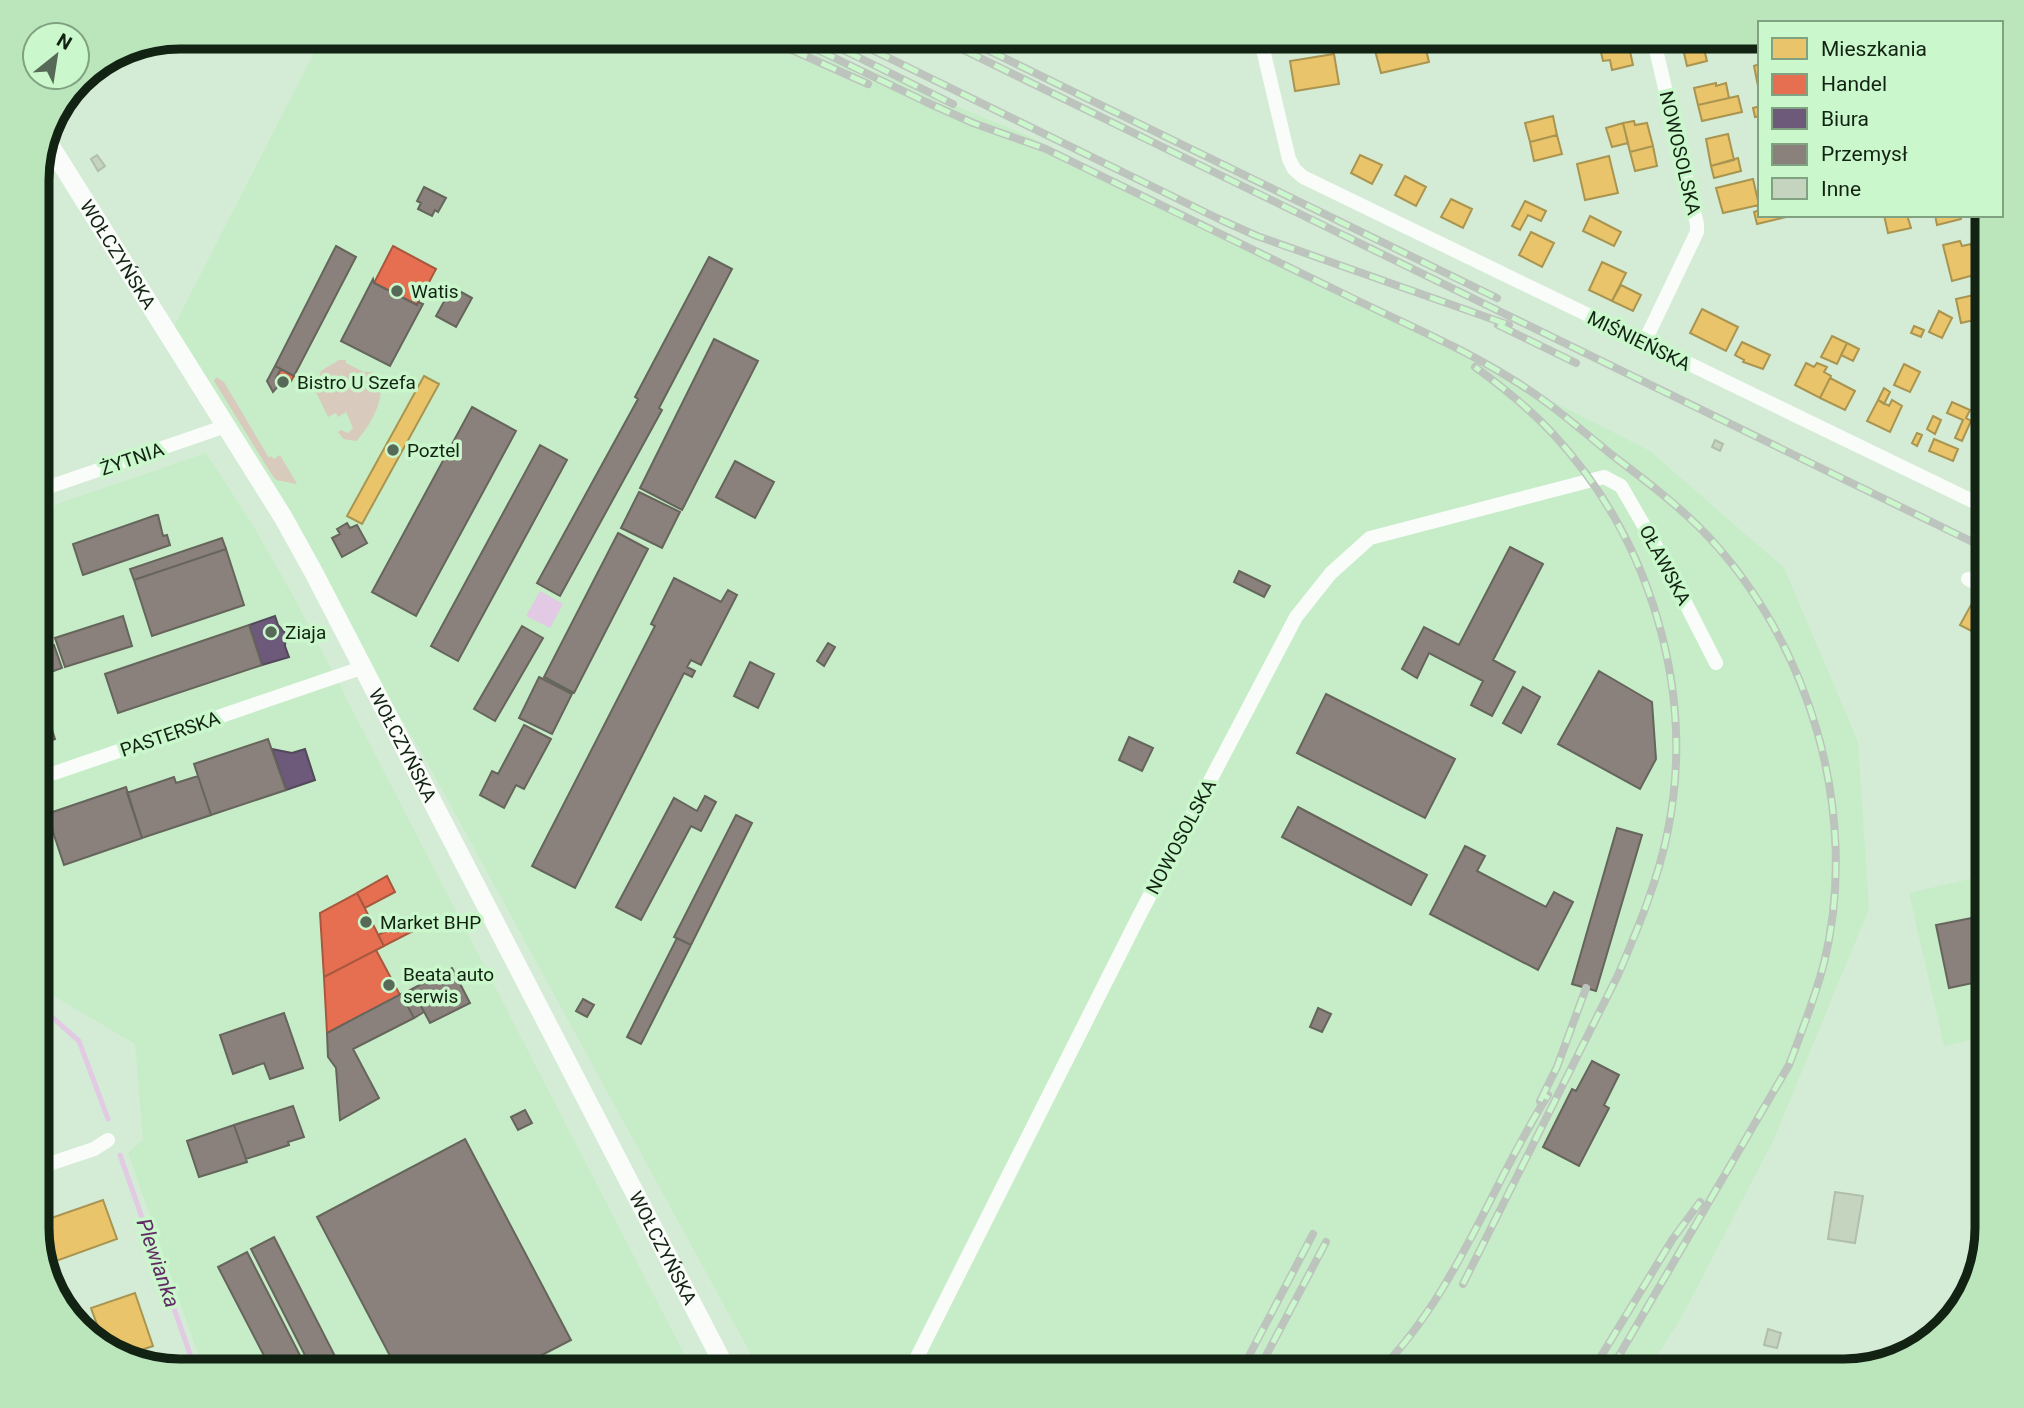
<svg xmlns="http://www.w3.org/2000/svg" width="2024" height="1408" font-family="Roboto,sans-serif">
<rect width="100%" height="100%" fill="#d4ecd5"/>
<path fill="#c6edc7" d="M322,37h470l241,101 617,313 134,117 74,174 11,167 -96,232 -93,179 -33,51h-887l-338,-618 -253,-417z
M918,37h40l-9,15z
M206,453l48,74 41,72 398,772h-489l-76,-218 15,-13 -8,-96 -98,-58v-475z
M1987,875v161l-43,10 -35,-153z"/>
<path fill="#d8cabd" d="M339,360h7v3l18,9h8c3,4 7,8 8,14 4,16 -13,45 -24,55l-13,-2 -5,-7 3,-2 7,3 5,-5 -7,-16 -8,5 -2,-4 -8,4 -13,-27 6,-19z
M216,377l8,5 45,76 2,-2 3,3 6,-4 17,29 -21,-4 -4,-5 -58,-94z"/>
<path fill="#e2c9e4" d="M540,591l23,13 -13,24 -24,-12z"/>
<path fill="#e9c46a" stroke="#a99450" stroke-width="2" d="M1399,37h24l6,25 -48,11 -8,-30z
M1696,37h5l6,24 -20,5 -6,-26z
M1628,42l5,23 -21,5 -2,-10 -7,1 -3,-13z
M1334,54l5,30 -44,7 -5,-30z
M1760,64v22h-2l-4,-20z
M1716,83v3l10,-3 3,15 -31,7 -4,-17z
M1738,96l4,16 -40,9 -4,-16z
M1760,106v10l-5,1 -2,-9z
M1553,116l4,19 -27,7 -5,-19z
M1634,121l1,4 12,-2 6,23 -23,6 -7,-29z
M1623,123l5,20 -16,4 -6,-19z
M1728,134l6,26 -23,6 -5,-27z
M1557,135l5,19 -28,7 -4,-19z
M1653,146l4,20 -22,5 -5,-19z
M1360,155l22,10 -10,19 -21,-11z
M1609,156l9,37 -33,7 -8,-36z
M1738,158l3,13 -27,7 -3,-12z
M1405,176l21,11 -10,19 -21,-11z
M1753,179l6,26 -36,8 -7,-25z
M1757,196h3v19h34l-37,9 -3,-12 6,-2z
M1451,199l21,10 -9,19 -22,-11z
M1525,201l21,10 -5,10 -13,-6 -8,15 -8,-4z
M1884,215h23l4,13 -23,5z
M1935,215h25l1,4 -24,6z
M1590,216l31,16 -7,14 -31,-15z
M1531,232l23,11 -12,24 -23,-12z
M1960,241l2,5 9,-2 7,30 -26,7 -9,-36z
M1602,262l24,11 -14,28 -23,-11z
M1621,285l20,10 -8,16 -21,-10z
M1983,293l4,24 -26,6 -5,-24z
M1702,309l36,18 -12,24 -36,-18z
M1939,311l13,7 -10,20 -13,-6z
M1914,326l10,4 -3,7 -10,-4z
M1832,336l15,7 -10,21 -16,-7z
M1742,342l28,13 -7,14 -20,-7 1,-2 -9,-5z
M1847,343l12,6 -6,12 -12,-6z
M1806,363l8,4 3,-4 10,4 -3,5 7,4 -11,22 -25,-13z
M1904,364l16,8 -10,20 -16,-7z
M424,376l15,8 -77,140 -15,-8z
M1830,378l25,13 -10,19 -25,-12z
M1884,388l6,4 -6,12 -6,-4z
M1878,400l11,6 3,-6 10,6 -12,26 -23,-11z
M1952,402l18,8 -4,8 5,3 -9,20 -7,-3 8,-18 -16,-7z
M1933,416l8,4 -6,14 -8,-5z
M1917,433l5,2 -5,11 -5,-3z
M1934,439l24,10 -5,12 -24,-10z
M1971,605l16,8v6l-8,16 -19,-10z
M103,1200l14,39 -72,26 -8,-28v-14z
M135,1293l18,53 -27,9 -20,-6 -15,-41z"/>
<path fill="#e76f51" stroke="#a7583e" stroke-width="2" d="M393,246l43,23 -19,36 -43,-22z
M281,369l13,7 -6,10 -8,-2 -4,-6z
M387,876l8,16 -30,16 -8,-15z
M357,893l27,53 -60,31 -4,-64z
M408,920l5,11 -29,15 -6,-11z
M376,950l24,45 -73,38 -3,-56z"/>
<path fill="#6d597a" stroke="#52495b" stroke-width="2" d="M275,616l3,9 8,9 -1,12 4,11 -27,8 -13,-40z
M272,749l20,4 13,-4 10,31 -29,10z"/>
<path fill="#8a817c" stroke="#66655c" stroke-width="2" d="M424,187l22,11 -8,14 -3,-2 -3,6 -14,-7 3,-6 -4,-2z
M336,246l20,11 -62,119 -19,-10z
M709,257l23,12 -73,139 3,2 -102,186 -23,-13 101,-184 -3,-2z
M373,279l1,4 43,22 1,-3 5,2 -33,62 -49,-25z
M452,287l20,11 -16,29 -20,-11z
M714,339l44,22 -76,149 -42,-22z
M275,366l6,3 -5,9 4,6 -7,8 -6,-11z
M472,407l44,24 -100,185 -44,-24z
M540,445l27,15 -109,201 -27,-15z
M735,461l39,21 -19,36 -39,-21z
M639,492l41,20 -18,36 -41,-20z
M156,515h2l5,21 4,-1 3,10 -87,30 -10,-31z
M347,523l3,5 7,-3 10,18 -25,14 -10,-19 8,-4 -3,-5z
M618,533l30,16 -74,144 -30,-16z
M222,538l4,11 -92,31 -4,-11z
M1510,547l33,17 -50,96 22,12 -23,44 -21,-11 12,-24 -54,-28 -12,25 -15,-9 22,-42 35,18z
M226,549l18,56 -92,31 -18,-56z
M37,571l6,16 -6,2z
M1239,571l31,15 -6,11 -30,-15z
M674,578l47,24 7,-12 9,5 -36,70 -10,-5 -4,7 8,4 -3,6 -8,-4 -109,215 -43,-22 123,-240 -4,-2z
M123,616l9,30 -67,21 -10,-29z
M249,625l13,40 -144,48 -13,-39z
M522,626l21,12 -48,83 -21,-12z
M828,643l7,4 -11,19 -7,-5z
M54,645l8,23 -25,9v-26z
M750,662l24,12 -16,34 -24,-12z
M1599,671l53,31 4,57 -16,30 -82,-45z
M539,677l33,17 -20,40 -33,-16z
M1523,687l17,10 -19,36 -18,-10z
M1326,694l129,65 -30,59 -128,-65z
M48,717l7,22 -18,6v-24z
M524,725l27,14 -27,50 -8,-4 -12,23 -24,-13 12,-24 6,3z
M1129,737l24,11 -11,23 -23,-11z
M268,739l18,51 -75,25 -17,-51z
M198,776l13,39 -69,23 -15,-45 47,-16 2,6z
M126,787l16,51 -78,27 -17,-51z
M705,796l11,6 -15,29 -10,-5 -50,94 -25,-13 58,-109 23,13z
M1298,807l129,68 -16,30 -129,-68z
M736,815l16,8 -61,122 -17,-8z
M1617,828l25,7 -46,156 -24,-7z
M1465,846l20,10 -8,15 69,36 8,-15 19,10 -35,68 -108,-56z
M1977,917l10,49v14l-38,8 -13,-63z
M677,938l14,7 -50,99 -14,-7z
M452,968l18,35 -40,20 -18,-34z
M412,989l12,23 -10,6 -13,-24z
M401,994l13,24 -61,31 26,49 -39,22 -4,-52 -8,-11 -1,-24z
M583,999l11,6 -7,12 -11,-6z
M1318,1008l13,6 -9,18 -12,-5z
M284,1013l19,55 -33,11 -6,-16 -31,11 -13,-39z
M1592,1061l27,14 -15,30 5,3 -30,58 -36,-19 29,-58 4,2z
M293,1106l11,31 -16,5 1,3 -43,14 -12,-34z
M525,1110l7,13 -14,7 -7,-13z
M234,1125l13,37 -48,15 -12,-36z
M465,1139l106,201 -60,31h-113l-81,-154z
M274,1237l65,127 -14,7h-12l-62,-122z
M247,1252l61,119h-36l-54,-104z"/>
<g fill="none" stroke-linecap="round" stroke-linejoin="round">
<path stroke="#e2c9e4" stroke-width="5" d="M37,1004l42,37 29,78
M120,1155l76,216"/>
</g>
<path fill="#c5d4bf" stroke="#b0beaa" stroke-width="2" d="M97,155l8,11 -7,5 -7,-12z
M1715,440l8,4 -3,7 -8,-4z
M1835,1192l28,4 -8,47 -27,-4z
M1768,1329l13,4 -4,15 -13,-3z"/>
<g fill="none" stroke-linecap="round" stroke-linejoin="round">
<path stroke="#f9fcf9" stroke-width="14" d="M1260,37l29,122 5,10 9,8 684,331
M1644,343l53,-111v-8l-44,-187
M37,491l189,-65
M1977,504l10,-22
M1968,579l19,10
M37,779l327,-112
M37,1168l57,-19 14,-9
M910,1371l228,-453 158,-301 35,-44 39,-35 234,-61 17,9 40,69 55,108"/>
<path stroke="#f9fcf9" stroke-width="19" id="s1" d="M46,139l237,378 31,56 413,798"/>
<g stroke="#bdc4be" stroke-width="8">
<path id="rail" d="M763,37l105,47
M791,37l135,65 47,21 73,26c98,48 197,96 296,144 56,28 115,52 168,85 37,22 69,50 102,77 30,23 61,46 88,73 109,110 161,284 124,435 -9,35 -22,68 -35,102l-179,306
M817,37l136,67
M846,37l373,182 38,17 252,89
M937,37l1050,512
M961,37l536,261
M1498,325l78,38
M1540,1101l17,-34 29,-79
M1463,1284l155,-309c20,-47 40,-94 50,-145 28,-140 -18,-290 -113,-394 -24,-26 -51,-48 -80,-69
M1241,1371l72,-137
M1258,1371l68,-129
M1379,1371c77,-77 111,-184 169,-276
M1592,1371l80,-131 28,-38"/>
</g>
<use href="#rail" stroke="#caf7cb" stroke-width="5" stroke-dasharray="16" stroke-linecap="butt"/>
</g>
<g fill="#576957" stroke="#caf7cb" stroke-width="2.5">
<circle cx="397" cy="291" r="7"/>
<circle cx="283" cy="382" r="7"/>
<circle cx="393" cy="450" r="7"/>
<circle cx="271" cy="632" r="7"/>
<circle cx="366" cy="922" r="7"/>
<circle cx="389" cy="985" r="7"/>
</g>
<g text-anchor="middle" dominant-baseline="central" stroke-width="7" stroke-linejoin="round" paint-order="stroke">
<g font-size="19" fill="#132313" stroke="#caf7cb">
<text transform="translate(1680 153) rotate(77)">NOWOSOLSKA</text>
<text stroke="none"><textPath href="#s1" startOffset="136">WOŁCZYŃSKA</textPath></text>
<text transform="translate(1639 341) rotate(26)">MIŚNIEŃSKA</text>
<text transform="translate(132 459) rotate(-19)">ŻYTNIA</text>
<text transform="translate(1665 565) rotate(62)">OŁAWSKA</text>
<text transform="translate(170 734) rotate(-19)">PASTERSKA</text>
<text stroke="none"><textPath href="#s1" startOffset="704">WOŁCZYŃSKA</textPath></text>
<text transform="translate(1181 837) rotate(-62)">NOWOSOLSKA</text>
<text stroke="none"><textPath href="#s1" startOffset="1270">WOŁCZYŃSKA</textPath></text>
</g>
<g font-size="19" fill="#132313" stroke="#caf7cb" text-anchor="start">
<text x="411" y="291">Watis</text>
<text x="297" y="382">Bistro U Szefa</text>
<text x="407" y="450">Poztel</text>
<text x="285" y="632">Ziaja</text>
<text x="380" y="922">Market BHP</text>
<text x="403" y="974">Beata auto<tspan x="403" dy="22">serwis</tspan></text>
</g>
<g font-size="21" font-style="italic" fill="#612a64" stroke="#caf7cb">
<text transform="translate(158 1263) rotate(71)">Plewianka</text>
</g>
</g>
<path d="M0 0H2024V1408H0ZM180 49H1844A131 131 0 0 1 1975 180V1228A131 131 0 0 1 1844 1359H180A131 131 0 0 1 49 1228V180A131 131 0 0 1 180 49Z" fill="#bbe6bc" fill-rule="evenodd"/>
<path fill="none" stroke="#132313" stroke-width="9" d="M180 49H1844A131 131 0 0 1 1975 180V1228A131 131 0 0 1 1844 1359H180A131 131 0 0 1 49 1228V180A131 131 0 0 1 180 49Z"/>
<rect x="1758" y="21" width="245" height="196" fill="#caf7cb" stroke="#81a281" stroke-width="2"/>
<rect x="1772" y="38" width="35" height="21" fill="#e9c46a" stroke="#81a281" stroke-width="2"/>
<text x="1821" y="56" font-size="21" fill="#132313">Mieszkania</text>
<rect x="1772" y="74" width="35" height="21" fill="#e76f51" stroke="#81a281" stroke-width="2"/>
<text x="1821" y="91" font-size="21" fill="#132313">Handel</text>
<rect x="1772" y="108" width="35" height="21" fill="#6d597a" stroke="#81a281" stroke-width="2"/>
<text x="1821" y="126" font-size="21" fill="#132313">Biura</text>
<rect x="1772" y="144" width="35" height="21" fill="#8a817c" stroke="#81a281" stroke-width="2"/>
<text x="1821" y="161" font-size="21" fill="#132313">Przemysł</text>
<rect x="1772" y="178" width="35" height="21" fill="#c5d4bf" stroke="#81a281" stroke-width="2"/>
<text x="1821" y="196" font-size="21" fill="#132313">Inne</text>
<g transform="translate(56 56) rotate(30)"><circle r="33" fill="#caf7cb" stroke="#81a281" stroke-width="2"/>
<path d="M0-5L12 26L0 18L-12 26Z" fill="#576957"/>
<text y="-10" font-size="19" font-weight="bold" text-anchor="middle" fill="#132313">N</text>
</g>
</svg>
